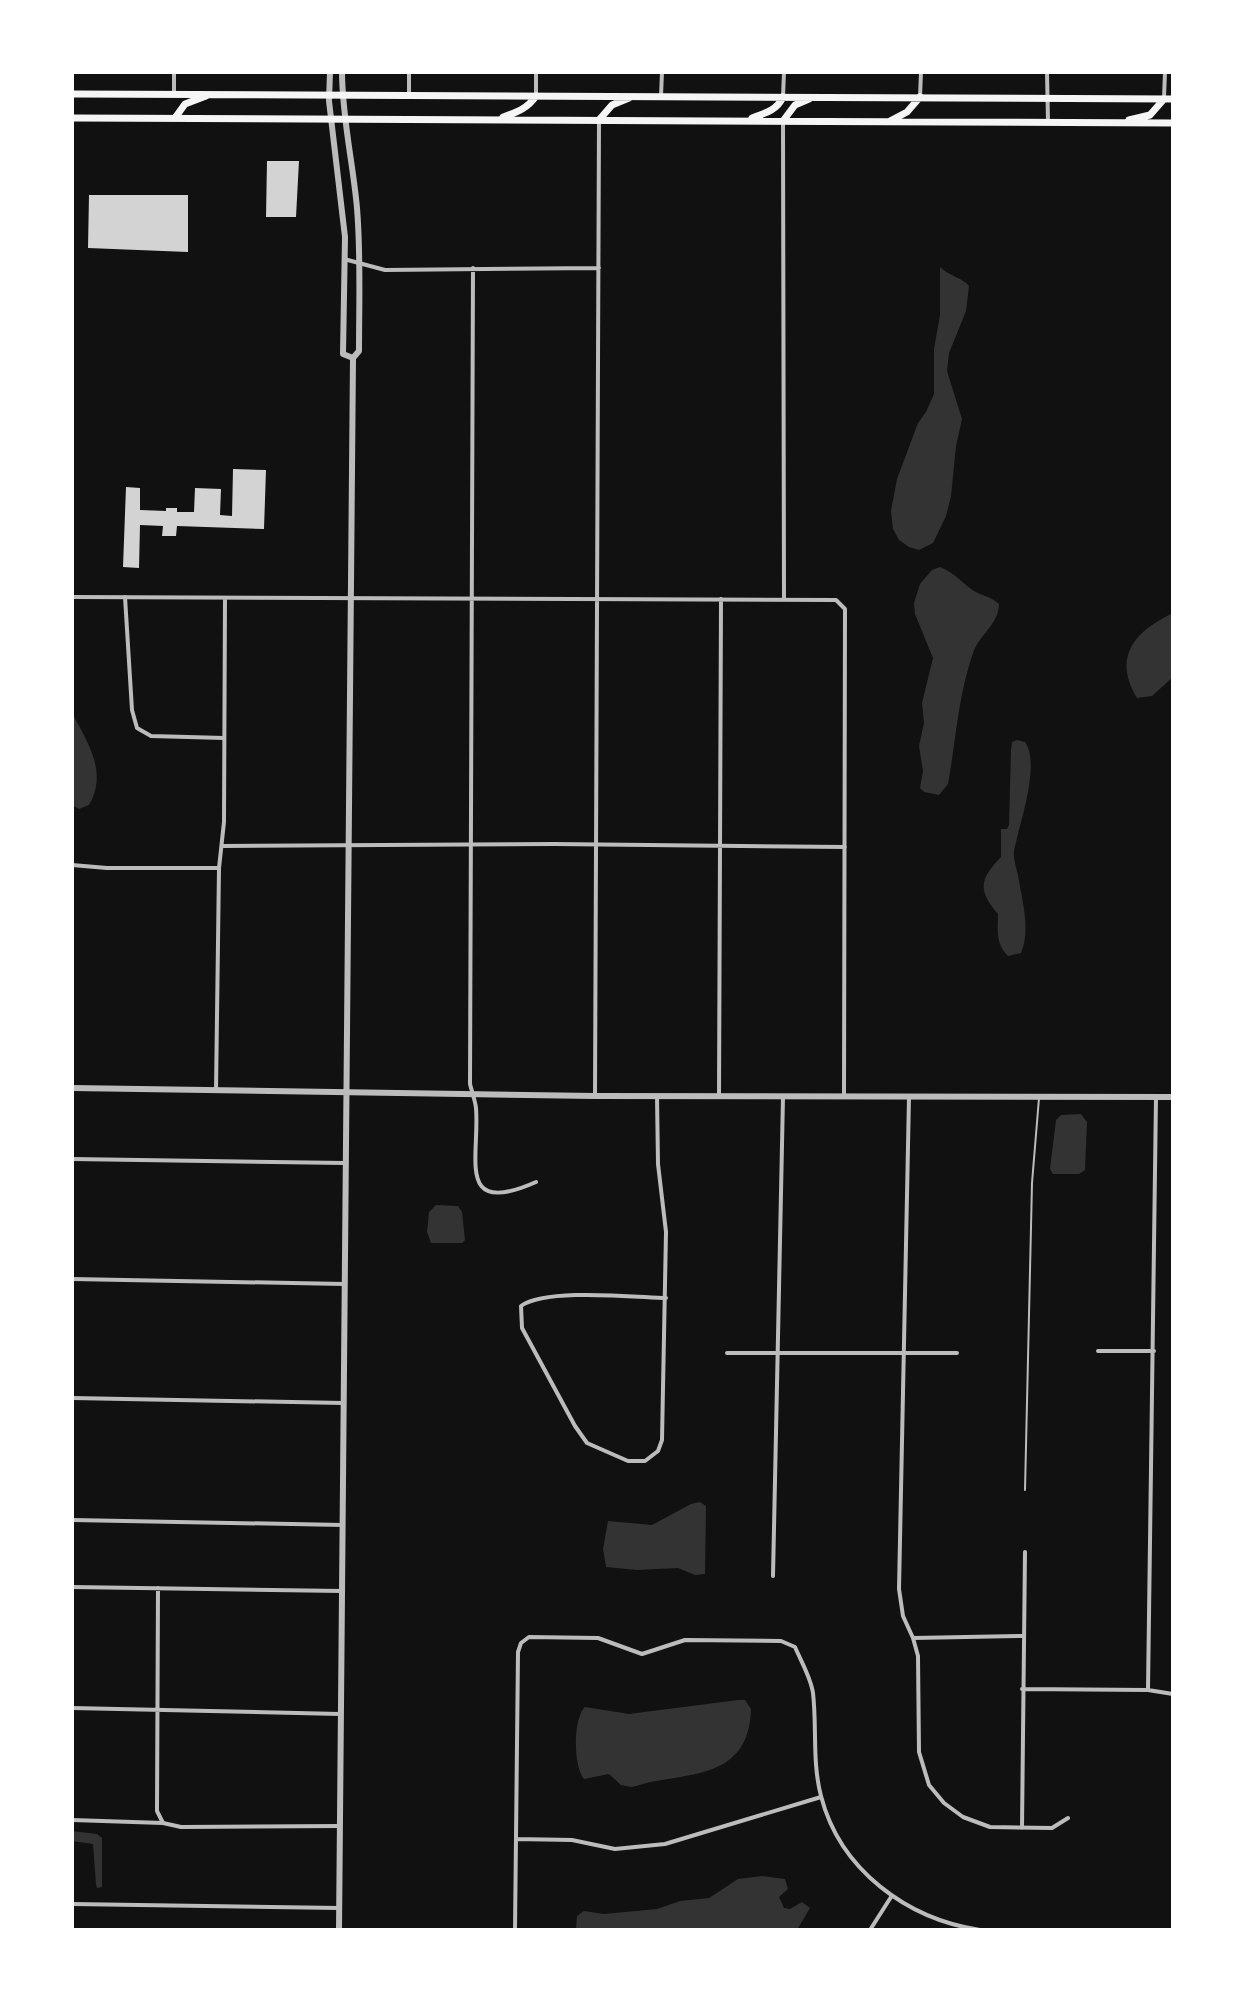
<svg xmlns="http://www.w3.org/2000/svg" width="1245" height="2002" font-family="'DejaVu Sans',sans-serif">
<rect width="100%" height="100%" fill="#111"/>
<path fill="#333" d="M940,267c9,9 23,11 29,19l-3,25 -17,42 -2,18 15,48 -6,27 -5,50 -5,20 -13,27 -14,7 -10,-3 -10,-7 -6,-11 -2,-18 6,-32 21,-56 8,-11 8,-18v-45l6,-34z
M940,567c15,6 22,16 34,24 9,5 18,6 25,13 0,20 -20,31 -26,49 -15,43 -17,87 -25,131l-9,11 -15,-3 -4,-4 3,-17 -4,-25 5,-23 -2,-20 11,-45 -18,-44 -1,-11 6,-19 12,-14z
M1173,613v64l-21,19 -15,2c-25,-41 -2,-67 36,-85z
M72,713c16,30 36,59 17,92l-10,4 -7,-4z
M1017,740l8,2c16,23 -6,83 -11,109 -1,7 2,16 4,24 4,26 13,54 3,78l-13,3c-13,-13 -10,-27 -10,-42 -21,-24 -18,-35 3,-57v-28h6l2,-4 2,-75 1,-8z
M1081,1114l6,8 -2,48 -6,4h-26l-3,-5 6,-49 5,-5z
M436,1205l22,1 4,6 3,28 -3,3h-31l-4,-11 2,-20z
M700,1502l6,4 -1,68 -10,1 -17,-7 -41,2 -31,-3 -3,-18 5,-28 44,4 39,-21z
M738,1700h7l6,9c-2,62 -47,64 -95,72 -9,1 -17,5 -25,6l-10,-2 -12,-11 -25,5c-11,-13 -11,-61 1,-72l44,7z
M72,1831l25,3 5,4v49l-5,1 -1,-4 -3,-40 -21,-3z
M762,1876l23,3 3,10 -9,8 5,11 6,1 12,-7 8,6 -13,22h-221l1,-14 7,-5 20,3 53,-5 23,-8 29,-3 29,-19z"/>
<path fill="#d3d3d3" d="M267,161h32l-3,56h-30z
M89,195h99v57l-100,-4z
M233,469l33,1 -2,59 -87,-3 -1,10h-14l1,-10 -23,-1 -1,43 -16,-1 3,-80 14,1v22l26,1v-3h11v4h17l1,-24 26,1 -1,26 12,1z"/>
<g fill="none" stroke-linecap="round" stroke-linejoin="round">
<path stroke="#bcbcbc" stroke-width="2" d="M1025,1490l7,-307 7,-85"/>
<path stroke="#bcbcbc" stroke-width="4" d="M1047,72l1,50
M174,94v-22
M409,95v-23
M536,96v-24
M661,96l1,-24
M783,97l1,-25
M920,97l1,-25
M1164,98l1,-26
M783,123l1,477
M344,259l41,11 214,-2
M473,268l-3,816c2,8 5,16 6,24 4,49 -21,110 60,74
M72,597l764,3 9,9 -1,487
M125,597l7,113 5,18 14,8 73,2
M222,846l332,-2 291,3
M72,865l35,3h112
M216,1091l3,-223 5,-46 1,-224
M595,1096l4,-976
M657,1096l1,68 8,68 -4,208 -4,11 -13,10h-17l-41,-18 -12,-17 -53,-98 -1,-22c25,-18 112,-9 145,-8
M719,1096l2,-497
M909,1097l-10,492 4,27 10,22 5,18 1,96 10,33 15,18 19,14 27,10 62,1 16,-10
M72,1159l273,4
M72,1279l272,5
M1098,1351h56
M727,1353h230
M72,1398l271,5
M72,1520l271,5
M773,1576l10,-479
M72,1587l270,4
M158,1588l-1,223 6,12
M913,1638l109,-2
M1022,1689l126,1 25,4
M1148,1690l8,-593
M72,1708l268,6
M72,1820l91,3 18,4 159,-1
M1022,1828l3,-276
M516,1839l56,1 43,9 50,-5 156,-47
M72,1904l267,4
M515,1930l3,-278 3,-9 8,-6 69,1 44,16 43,-14 96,1 14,6c6,14 16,31 18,46 4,34 -1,69 8,103 19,74 86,123 159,134
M870,1930l21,-33"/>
<path stroke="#bcbcbc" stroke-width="6" d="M330,72l-1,29 16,136 -2,117 10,4
M72,1088l523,8 578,1
M339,1930l14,-1572 6,-7c0,-47 2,-95 -2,-143 -4,-45 -15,-91 -15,-136"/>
<path stroke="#f5f5f5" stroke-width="7" d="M72,94l1101,5
M503,117c14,-5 24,-8 33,-21
M72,118l1101,5
M175,118l10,-14 21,-8
M752,118c14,-5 25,-8 31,-21
M599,120l13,-15 17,-7
M1129,120l21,-5 14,-16
M783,121l12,-16 14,-6
M890,121l17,-9 13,-15"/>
</g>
<rect width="1245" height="2002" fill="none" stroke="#ffffff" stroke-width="148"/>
</svg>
